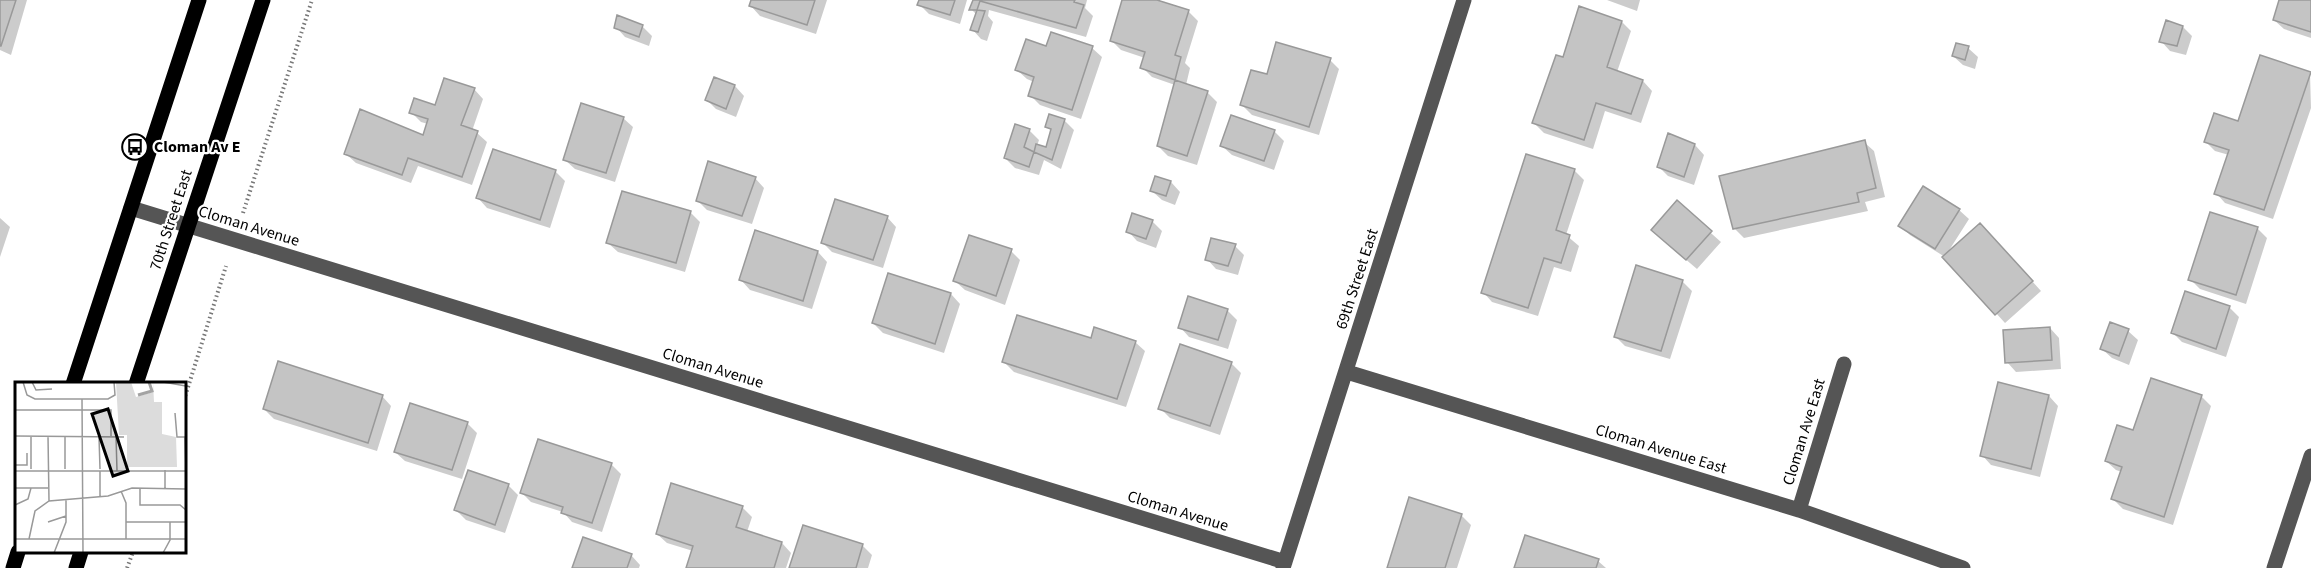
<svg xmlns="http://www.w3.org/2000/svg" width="2311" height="568" font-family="'Source Sans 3',sans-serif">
<rect width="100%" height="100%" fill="#fff"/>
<path fill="#0003" d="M0,0h27l-16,55 -11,-5z
M753,0h74l-11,34 -56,-18 -9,-10z
M920,0h47l-7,24 -31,-10 -10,-10z
M974,0h113l-2,8 8,8 -7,21 -97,-27 -1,6 5,6 -6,19 -6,-2 -9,-10 5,-14 -6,-6z
M1124,0h28l37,12 9,9 -13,42 5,5 -4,17 21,7 10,10 -20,63 -29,-9 -10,-10 17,-61 -23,-8 -10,-10 3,-9 -24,-8 -10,-10z
M1607,0h33l-3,11z
M2281,0h30v38l-27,-9 -10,-9z
M1622,22l9,9 -14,41 26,9 9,10 -11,32 -36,-12 -12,38 -49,-16 -10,-10 30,-64z
M642,26l10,10 -3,10 -24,-9 -9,-10z
M2183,27l9,9 -6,19 -16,-4 -9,-10z
M1047,48h45l10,9 -21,62 -41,-14 -10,-10 4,-13 -7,-3 -10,-9z
M1968,48l10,9 -3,12 -12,-4 -10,-9z
M1330,60l9,9 -20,66 -67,-20 -10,-10z
M2310,73l1,35 -38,111 -48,-16 -9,-10 13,-38 -14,-4 -10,-10 34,-18z
M735,86l9,10 -8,21 -20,-8 -9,-9z
M474,89l9,10 -11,32 5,2 10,9 -15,43 -54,-19 -7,17 -55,-20 -10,-9 15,-43 53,20 10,6 4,-13 -7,-2 -10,-10 24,-5z
M623,118l10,9 -18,55 -40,-13 -10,-9z
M1064,120l10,10 -13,39 -17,-9 -5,15 -24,-7 -10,-10 24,-28 10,10 -2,6 10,2 5,-16 -5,-6z
M1274,131l10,10 -10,29 -42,-15 -10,-9z
M1864,142l10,9 11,46 -20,5 3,9 -124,27 -10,-10z
M1695,145l9,10 -10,30 -26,-9 -10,-10z
M494,151l62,21 9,9 -15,47 -63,-20 -9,-10z
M1527,155l48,16 9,9 -18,55 13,11 -8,26 -17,-5 -16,49 -46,-14 -9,-10z
M755,178l9,10 -12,36 -45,-14 -10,-10z
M1156,178l15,4 9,10 -5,13 -13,-5 -10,-9z
M1677,203l44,39 -24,27 -34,-29z
M1959,210l10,9 -21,33 42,-18 51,57 -36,32 -60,-66 -35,-22 -10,-10z
M690,212l10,10 -15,50 -67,-20 -10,-9z
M2211,214l47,15 9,9 -21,66 -46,-15 -10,-10z
M887,217l9,10 -13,41 -51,-16 -9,-9z
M0,218l10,9 -10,30z
M1152,221l10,10 -6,17 -19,-7 -9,-10z
M1235,246l9,9 -6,20 -22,-6 -9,-10z
M1011,251l9,9 -15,45 -40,-15 -10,-9z
M818,252l9,10 -15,47 -62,-19 -9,-10z
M889,275l62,19 9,10 -16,49 -61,-20 -10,-10z
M1682,281l10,10 -22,68 -45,-13 -10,-10z
M2229,307l10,10 -13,40 -44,-15 -9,-9z
M1227,310l10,10 -9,29 -39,-12 -9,-10z
M2050,328l9,10 2,31 -45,3 -9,-10z
M2128,331l10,9 -9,25 -17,-7 -10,-9z
M1135,342l10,9 -19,56 -112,-35 -10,-10z
M1231,363l10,10 -21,62 -50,-17 -10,-10z
M382,396l9,10 -14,45 -103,-32 -10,-10z
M2049,396l9,10 -18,71 -49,-12 -9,-10z
M2201,396l10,10 -38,119 -50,-16 -10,-10 9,-27 -6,-2 -10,-9 28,-29z
M467,423l10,10 -15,46 -57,-18 -10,-9z
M611,464l10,10 -19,58 -30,-10 -9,-10 -32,-10 -9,-9z
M508,485l10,10 -13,38 -39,-13 -10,-10z
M742,507l10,10 -5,15 35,11 9,10 -5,15h-98l5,-17 -26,-8 -10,-9z
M1461,515l10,10 -14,43h-69z
M862,545l10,10 -4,13h-77z
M631,555l9,10 -1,3h-65z
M1598,561l8,7h-90z"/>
<path fill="#c4c4c4" stroke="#999" stroke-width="1.5" d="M0,0h16l-15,46h-1z
M751,0h64l-8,25 -58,-19z
M919,0h36l-5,15 -33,-10z
M973,0h102l-1,2 10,3 -8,23 -96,-27 -3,9h-8z
M1122,0h35l32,10 -14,45 6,2 -6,23 -35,-12 5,-16 -35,-11z
M2279,0h32v32l-38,-12z
M1579,6l43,15 -15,46 36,13 -12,34 -35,-11 -12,37 -52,-17 24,-68 7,2z
M977,10l8,1 -7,21 -8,-2z
M617,15l26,10 -4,12 -25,-9z
M2166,20l17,6 -6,20 -18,-4z
M1051,32l42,14 -21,64 -44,-14 6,-19 -19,-7 11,-31 20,7z
M1276,42l55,16 -22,69 -69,-22 11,-35 16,4z
M1956,43l13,3 -4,14 -13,-4z
M2260,55l51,17 -47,138 -50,-16 15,-44 -25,-8 10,-29 24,8z
M714,77l21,8 -9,24 -21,-9z
M444,78l31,10 -14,37 17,6 -16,46 -54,-19 -6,17 -58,-21 16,-45 63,26 5,-16 -19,-6 5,-15 21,7z
M1175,80l33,11 -21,65 -30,-10z
M581,103l43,14 -18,56 -43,-13z
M1049,114l16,5 -13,41 -18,-8 2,-8 10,3 5,-18 -6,-2z
M1231,115l44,15 -11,31 -44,-15z
M1015,124l15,5 -6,18 10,5 -5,15 -25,-9z
M1668,133l27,11 -11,33 -27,-10z
M1865,140l11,48 -19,5 2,9 -126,27 -14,-53z
M493,149l63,21 -16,50 -64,-22z
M1526,154l49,15 -19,61 14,5 -9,28 -17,-5 -16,50 -47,-15z
M708,161l48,16 -14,39 -46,-15z
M1155,176l16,5 -5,15 -16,-5z
M1923,186l37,23 -25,40 -37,-23z
M622,191l69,20 -15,52 -70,-20z
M835,199l53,17 -15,44 -52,-17z
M1677,200l35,31 -26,29 -35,-30z
M2210,212l48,15 -22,68 -48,-15z
M1132,213l21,7 -7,19 -20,-7z
M1980,223l53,58 -38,34 -53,-58z
M755,230l63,21 -15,50 -64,-21z
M969,235l43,14 -16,47 -43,-15z
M1211,238l25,6 -8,22 -23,-6z
M1636,265l47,15 -22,71 -47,-14z
M888,273l63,20 -16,51 -63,-21z
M2185,291l45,15 -14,43 -45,-16z
M1188,296l40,13 -10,31 -40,-12z
M1017,315l74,23 3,-11 42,14 -19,58 -115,-37z
M2110,322l19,7 -10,27 -19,-7z
M2050,327l2,33 -47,3 -2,-33z
M1180,344l52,18 -22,64 -52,-17z
M278,361l105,34 -15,48 -105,-34z
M2151,378l51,17 -38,122 -53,-18 11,-32 -17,-6 12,-36 16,5z
M1998,382l51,13 -18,74 -51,-13z
M410,403l58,19 -16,48 -58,-18z
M538,439l74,24 -20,60 -31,-10 2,-6 -43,-14z
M468,470l41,14 -14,41 -41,-15z
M671,483l72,23 -7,21 46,15 -8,26h-88l7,-22 -37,-12z
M1409,497l53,17 -17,54h-58z
M803,525l60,19 -7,24h-67z
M1525,535l74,24 -3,9h-82z
M583,537l49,17 -5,14h-55z"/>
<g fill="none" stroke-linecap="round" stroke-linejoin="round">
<path stroke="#777" stroke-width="4" stroke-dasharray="1.5 3" stroke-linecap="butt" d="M243,213l69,-213
M184,400l42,-134
M127,568l6,-16"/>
<path stroke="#555" stroke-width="15" d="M131,208l1154,354
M1347,372l452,138 164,58
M1799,510l45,-146
M1283,568l181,-568
M2274,568l37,-112"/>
<path stroke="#000" stroke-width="15" d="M73,384l126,-384
M136,384l127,-384
M13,568l5,-16
M76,568l5,-16"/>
</g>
<defs>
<g id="bus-ring" transform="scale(1.35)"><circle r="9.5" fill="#fff" stroke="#000" stroke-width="1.5"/><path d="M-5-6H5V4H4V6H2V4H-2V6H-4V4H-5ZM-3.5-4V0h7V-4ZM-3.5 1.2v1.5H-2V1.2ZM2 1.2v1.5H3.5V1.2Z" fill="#000"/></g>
</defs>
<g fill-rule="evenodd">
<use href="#bus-ring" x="135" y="147"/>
</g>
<g text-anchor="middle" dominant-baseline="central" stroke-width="4.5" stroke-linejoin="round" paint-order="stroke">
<g font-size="16" font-weight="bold" fill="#000" stroke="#fff" text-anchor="start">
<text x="154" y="147">Cloman Av E</text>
</g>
<g font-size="16" fill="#000" stroke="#fff">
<text transform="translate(171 220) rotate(-72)">70th Street East</text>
<text transform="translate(249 226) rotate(17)">Cloman Avenue</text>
<text transform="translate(1357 279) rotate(-72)">69th Street East</text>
<text transform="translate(713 368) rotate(17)">Cloman Avenue</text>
<text transform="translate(1804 432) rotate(-73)">Cloman Ave East</text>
<text transform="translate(1661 449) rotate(17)">Cloman Avenue East</text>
<text transform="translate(1178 511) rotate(17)">Cloman Avenue</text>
</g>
</g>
<g transform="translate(15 382)">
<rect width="171" height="171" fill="#fff"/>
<path d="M101,0h15l5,15 17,-5v-10l1,20h8v32l14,3 1,30h-50v-32h-8z" fill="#dcdcdc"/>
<path fill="none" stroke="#a3a3a3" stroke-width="3" d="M123,13l14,-4 -3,-9"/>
<path fill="none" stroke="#999" stroke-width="1.5" d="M8,0l4,13 8,4h73l7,-4 -1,-13M17,0l4,8 16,-1M48,0h27M148,0l23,4M67,17l1,154M0,28h96v26M160,31l2,24h8M0,54l109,1M16,54v33M33,54l1,65M50,54v33M101,54l1,35M84,55l1,32M170,55l1,34M0,83h12v-12M0,89h171M85,89v25M0,106h33M150,106v-18M106,109l5,12v36M0,123l13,-6 3,-11M33,140l18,-6M111,140h60v-12l-6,-5h-40v-17M0,157h171M14,157l6,-28 14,-10 59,-5 24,-8 54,1M39,171l12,-31v-22M148,171l7,-13v-18"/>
<path fill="#000" fill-opacity="0.15" stroke="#000" stroke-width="3" d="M93,27l20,62 -15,5 -21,-62z"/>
<rect width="171" height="171" fill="none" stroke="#000" stroke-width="3"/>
</g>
</svg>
